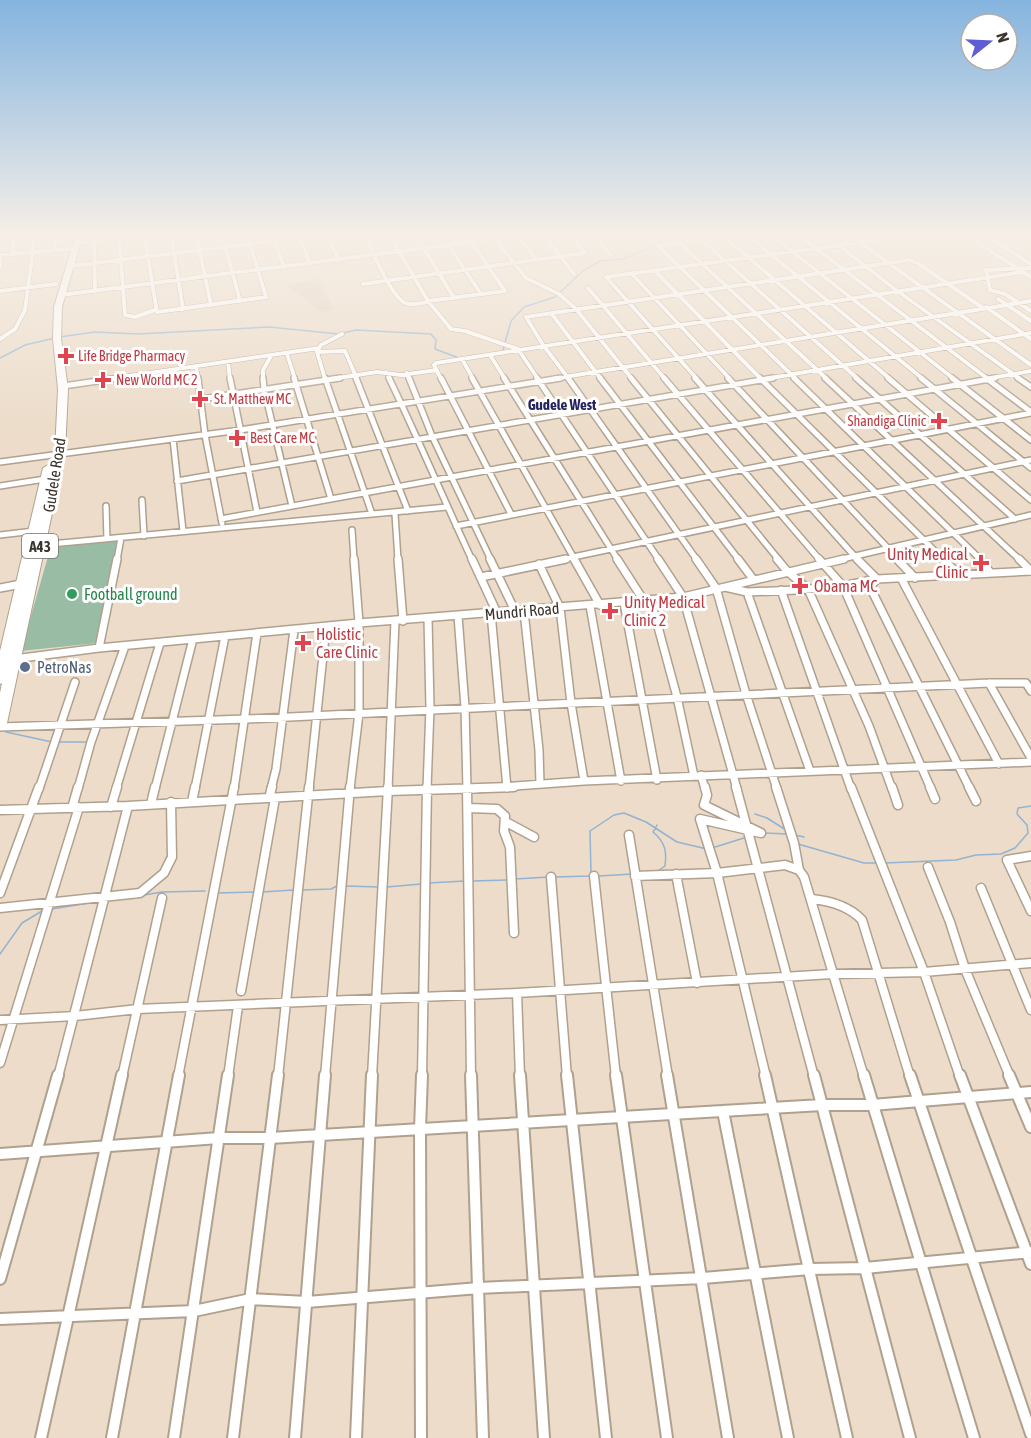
<svg xmlns="http://www.w3.org/2000/svg" width="1031" height="1438" font-family="'Asap Condensed',sans-serif">
<rect width="100%" height="100%" fill="#ecdcc9"/>
<path fill="#e6d0c4" d="M319,279l14,31 -12,2 -34,-27z"/>
<path fill="#99bca4" d="M119,540l-22,103 -76,8 30,-105z"/>
<g fill="none" stroke-linecap="round" stroke-linejoin="round">
<path stroke="#92b3d1" stroke-width="1.5" d="M343,333l13,-3 75,4 5,6 -1,9 24,9
M60,337l35,-5 43,2 131,-7 70,7
M503,350l8,-29 13,-14 31,-10 28,-26 17,-10 23,-2 35,-14 3,-3 -8,-8
M0,358l25,-13 30,-7
M6,732l46,10
M56,742h32
M755,814l12,4 19,12
M657,825l-4,7c12,10 14,19 12,34l-7,5
M765,833l22,1
M795,835l9,2
M798,844l66,19h13
M712,848l35,-11
M885,863l71,-3 20,-5 25,-1 14,-6 13,-15 -1,-8 -10,-11 1,-6 13,-2
M591,875l-1,-44 24,-16 10,-2 22,9 31,20 30,7
M599,876l34,-2
M554,877l37,-1
M515,879l34,-2
M473,881l34,-1
M428,883l37,-2
M345,886l34,1
M387,887l34,-3
M301,890l30,-1 6,-3
M262,892l31,-2
M217,893l38,-1
M144,895l18,-3 43,-1
M52,909l49,-8
M0,954l22,-31 20,-12"/>
<g stroke="#b0a18f" stroke-width="5">
<path id="street-far4" d="M119,234l6,81 10,2 20,-7
M144,234l13,78 109,-15 -19,-63
M171,234l12,75
M196,234l15,71
M222,234l18,67
M272,234l12,33
M326,234l13,26
M365,234c7,16 25,61 40,69 7,3 16,0 23,-1
M389,234l39,67 23,28 14,2 53,18 20,30
M415,234l39,64
M441,234l40,60
M491,234l35,44 33,16 17,15 56,70
M516,234l21,26
M543,234l31,40
M569,234l16,19
M593,234l18,21
M670,234l157,145
M695,234l163,145
M721,234l169,145
M730,234l-72,12 138,133
M746,234l177,145
M770,234l184,145
M797,234l191,145
M824,234l72,56 124,89
M848,234l183,131
M964,234l67,43
M983,234l48,30
M299,235l11,29
M94,241l1,50
M78,243l74,-9
M54,250l2,-16
M12,254l3,-20
M0,255l70,-6
M70,266l261,-32
M0,268l1,-13
M1031,268l-45,2 4,20 15,4 26,17
M654,270l107,109
M631,273l99,106
M606,277l91,102
M606,277l287,-39
M363,284l222,-31
M588,288l77,91
M0,291l56,-7
M61,295l473,-61
M998,299l33,22
M428,301l77,-10 -39,-57
M986,307l45,32
M551,313l50,66
M0,339l15,-10 10,-19 10,-76
M317,352l28,-1 12,28
M287,354l8,25
M490,355l15,24
M462,359l11,20
M228,362l2,17
M196,366l2,13
M386,372l4,7
M407,373l2,6
M109,379l210,-31
M263,379v-9l8,-14
M325,379l-8,-27 4,-7 21,-11
M331,379l46,-7 24,3 36,-5
M441,379l-7,-14 2,-2 587,-91
M552,379l479,-78
M569,379l-26,-34 -17,-28 383,-57 10,4 64,44
M765,379l266,-46
M986,379l45,-8"/>
</g>
<g stroke="#b0a18f" stroke-width="8">
<path id="street-far3" d="M198,378l7,57 17,88
M230,378l27,134
M263,378l1,11 28,117
M294,378l37,121
M325,378l47,136
M356,378l52,133
M389,378c29,60 55,122 83,182
M409,378l23,58 59,124
M441,378l70,136
M472,378l103,182
M504,378l114,182
M537,378l122,182
M568,378l129,182
M600,378l139,182
M631,378l148,182
M664,378l156,182
M695,378l163,182
M728,378l171,182
M760,378l184,182
M794,378l187,182
M825,378l195,182
M856,378l159,141
M888,378l143,122
M921,378l110,90
M952,378l79,62
M986,378l45,34
M1018,378l13,9
M63,386l56,-8
M202,399l138,-21
M173,439l10,92
M0,462l240,-32 321,-52
M177,481l596,-103
M0,486l45,-7
M142,500l2,36
M106,506l1,33
M395,514l3,46
M221,519l774,-141
M456,526l575,-113
M352,530l2,30
M0,535l34,-4
M40,545l407,-38
M117,560l4,-22
M559,560l472,-100
M838,560l193,-45"/>
</g>
<g stroke="#b0a18f" stroke-width="10">
<path id="street-far2" d="M398,559l5,62
M472,559l25,54
M490,559l25,52
M574,559l26,46
M617,559l27,42
M658,559l25,38 54,192
M696,559l20,29 30,106 31,95
M738,559l15,20
M777,559l10,12 21,18 61,137 23,63
M819,559l24,27 88,203
M857,559l20,20 -7,8 100,202
M897,559l18,19
M943,559l15,15
M979,559l11,13
M1019,559l12,12
M539,564l21,44 11,95 13,78
M481,577l85,-18
M901,578l98,186
M725,587l22,5 50,-2 46,-4 34,-7 154,-8
M0,588l21,-4
M781,590l70,199
M747,592l63,179
M651,601l26,96 17,79
M624,603l33,177
M590,606l31,175
M524,611l15,139 1,34
M491,613l16,175
M458,616l7,91 2,82
M99,648l18,-89
M14,659l85,-11 260,-25 324,-26 161,-38
M989,683l42,75
M0,727l247,-8 742,-36h37l5,8
M701,775l4,14
M39,789l36,-107
M78,789l13,-47 34,-96
M116,789l44,-146
M155,789l38,-150
M195,789l30,-153
M234,789l23,-156
M271,789l5,-20 18,-139
M309,789l17,-162
M350,789l9,-76v-90l-5,-64
M388,789l7,-168
M427,789l3,-81 -2,-90
M473,789l111,-8 447,-19"/>
</g>
<g stroke="#b0a18f" stroke-width="11">
<path id="street-far1" d="M467,787l4,290
M705,787l2,8 -3,10 57,28 -61,-14 17,54 49,204
M736,787l78,290
M776,787l18,56 5,27
M851,787l73,185 36,105
M892,787l6,18
M930,787l5,12
M969,787l7,14
M269,798l3,-11
M192,802l3,-15
M151,804l4,-17
M111,807l6,-20
M72,808l6,-21
M468,808l29,1 8,7 -1,15 6,16 4,86
M0,810l128,-4 260,-15 126,-4
M506,822l28,15
M629,835l39,242
M1031,856l-24,4 24,51
M928,867l22,55 15,47 45,108
M676,874l21,109
M594,876l22,201
M635,876l82,-3 68,-8 14,5 5,7 60,200
M551,877l16,200
M981,888l50,122
M0,893l39,-106
M812,899c19,2 37,7 50,21l48,157
M0,908l140,-15 24,-20 8,-16 -1,-55
M241,991l34,-193
M517,993l3,84
M0,1020l75,-4 63,-7 379,-16 315,-19 92,-2 107,-9
M0,1063l79,-256
M58,1077l70,-271
M122,1077l40,-179
M178,1077l56,-290
M228,1077l10,-71
M278,1077l31,-290
M325,1077l25,-290
M372,1077l16,-290
M422,1077l5,-290"/>
</g>
<g stroke="#b0a18f" stroke-width="14">
<path id="street" d="M471,1075l12,363
M520,1075l24,363
M567,1075l39,363
M616,1075l51,363
M667,1075l61,363
M765,1075l82,363
M814,1075l96,363
M864,1075l110,363
M910,1075l121,359
M960,1075l71,189
M1009,1075l22,52
M723,1111l65,327
M0,1154l219,-16h51l552,-33h50l159,-13
M0,1279l58,-204
M0,1319l194,-8 57,-12 56,3 172,-14 224,-10 107,-9 55,-1 166,-16
M41,1438l81,-363
M112,1438l67,-363
M174,1438l54,-363
M233,1438l45,-363
M295,1438l30,-363
M356,1438l16,-363
M421,1438l-1,-309 2,-54"/>
</g>
<g stroke="#b0a18f" stroke-width="2">
<path id="highway" d="M76,234h7l-21,73 -1,32 7,50 -3,64 -58,270 -2,4 -5,1v-35l2,-10 -2,1v-33l43,-183 5,-3 4,1 3,-13 3,-64 -5,-50 1,-32z"/>
</g>
<use href="#street-far4" stroke="#fff" stroke-width="4"/>
<use href="#street-far3" stroke="#fff" stroke-width="5"/>
<use href="#street-far2" stroke="#fff" stroke-width="7"/>
<use href="#street-far1" stroke="#fff" stroke-width="8"/>
<use href="#street" stroke="#fff" stroke-width="10"/>
<use href="#highway" fill="#fff" fill-rule="evenodd"/>
</g>
<linearGradient id="sky" x2="0" y2="1"><stop stop-color="#85b4df"/><stop offset="0.54" stop-color="#f6efe7"/><stop offset="1" stop-color="#f6efe7" stop-opacity="0"/></linearGradient>
<rect width="1031" height="436" fill="url(#sky)"/>
<g fill="#e0444e" stroke="#fff" stroke-width="2">
<path d="M63 347h6v6h6v6h-6v6h-6v-6h-6v-6h6z"/>
<path d="M100 371h6v6h6v6h-6v6h-6v-6h-6v-6h6z"/>
<path d="M197 390h6v6h6v6h-6v6h-6v-6h-6v-6h6z"/>
<path d="M936 412h6v6h6v6h-6v6h-6v-6h-6v-6h6z"/>
<path d="M234 429h6v6h6v6h-6v6h-6v-6h-6v-6h6z"/>
<path d="M978 554h6v6h6v6h-6v6h-6v-6h-6v-6h6z"/>
<path d="M797 577h6v6h6v6h-6v6h-6v-6h-6v-6h6z"/>
<path d="M607 602h6v6h6v6h-6v6h-6v-6h-6v-6h6z"/>
<path d="M300 634h6v6h6v6h-6v6h-6v-6h-6v-6h6z"/>
</g>
<circle fill="#2e9e5b" stroke="#fff" stroke-width="2" cx="72" cy="594" r="6"/>
<circle fill="#5c6f8a" stroke="#fff" stroke-width="2" cx="25" cy="667" r="6"/>
<g text-anchor="middle" dominant-baseline="central" stroke-width="6" stroke-linejoin="round" paint-order="stroke">
<g font-size="14" fill="#be3a42" stroke="#fff" text-anchor="start">
<text x="78" y="356">Life Bridge Pharmacy</text>
<text x="116" y="380">New World MC 2</text>
<text x="214" y="399">St. Matthew MC</text>
<text x="926" y="421" text-anchor="end">Shandiga Clinic</text>
<text x="250" y="438">Best Care MC</text>
</g>
<g font-size="15" font-weight="bold" fill="#24235c" stroke="#fff">
<text x="562" y="404">Gudele West</text>
</g>
<rect fill="#fff" stroke="#75716c" stroke-width="1.5" x="22" y="534" width="36" height="24" rx="4.5"/>
<g font-size="15" font-weight="bold" fill="#3a342d">
<text x="40" y="546">A43</text>
</g>
<g font-size="16" fill="#3a342d" stroke="#fff">
<text transform="translate(54 475) rotate(-81)">Gudele Road</text>
<text transform="translate(522 611) rotate(-5)">Mundri Road</text>
</g>
<g font-size="16" fill="#be3a42" stroke="#fff" text-anchor="start">
<text x="968" y="554" text-anchor="end">Unity Medical<tspan x="968" dy="18">Clinic</tspan></text>
<text x="814" y="586">Obama MC</text>
<text x="624" y="602">Unity Medical<tspan x="624" dy="18">Clinic 2</tspan></text>
<text x="316" y="634">Holistic<tspan x="316" dy="18">Care Clinic</tspan></text>
</g>
<g font-size="16" fill="#27864d" stroke="#fff" text-anchor="start">
<text x="84" y="594">Football ground</text>
</g>
<g font-size="16" fill="#4e5e75" stroke="#fff" text-anchor="start">
<text x="37" y="667">PetroNas</text>
</g>
</g>
<g transform="translate(989 42) rotate(72)"><circle r="28" fill="#ffffff" stroke="#b0aeab" stroke-width="1.5"/>
<path d="M0-4.5L10 22L0 15L-10 22Z" fill="#5e5dd5"/>
<text y="-9" font-size="16" font-weight="bold" text-anchor="middle" fill="#3a342d">N</text>
</g>
</svg>
